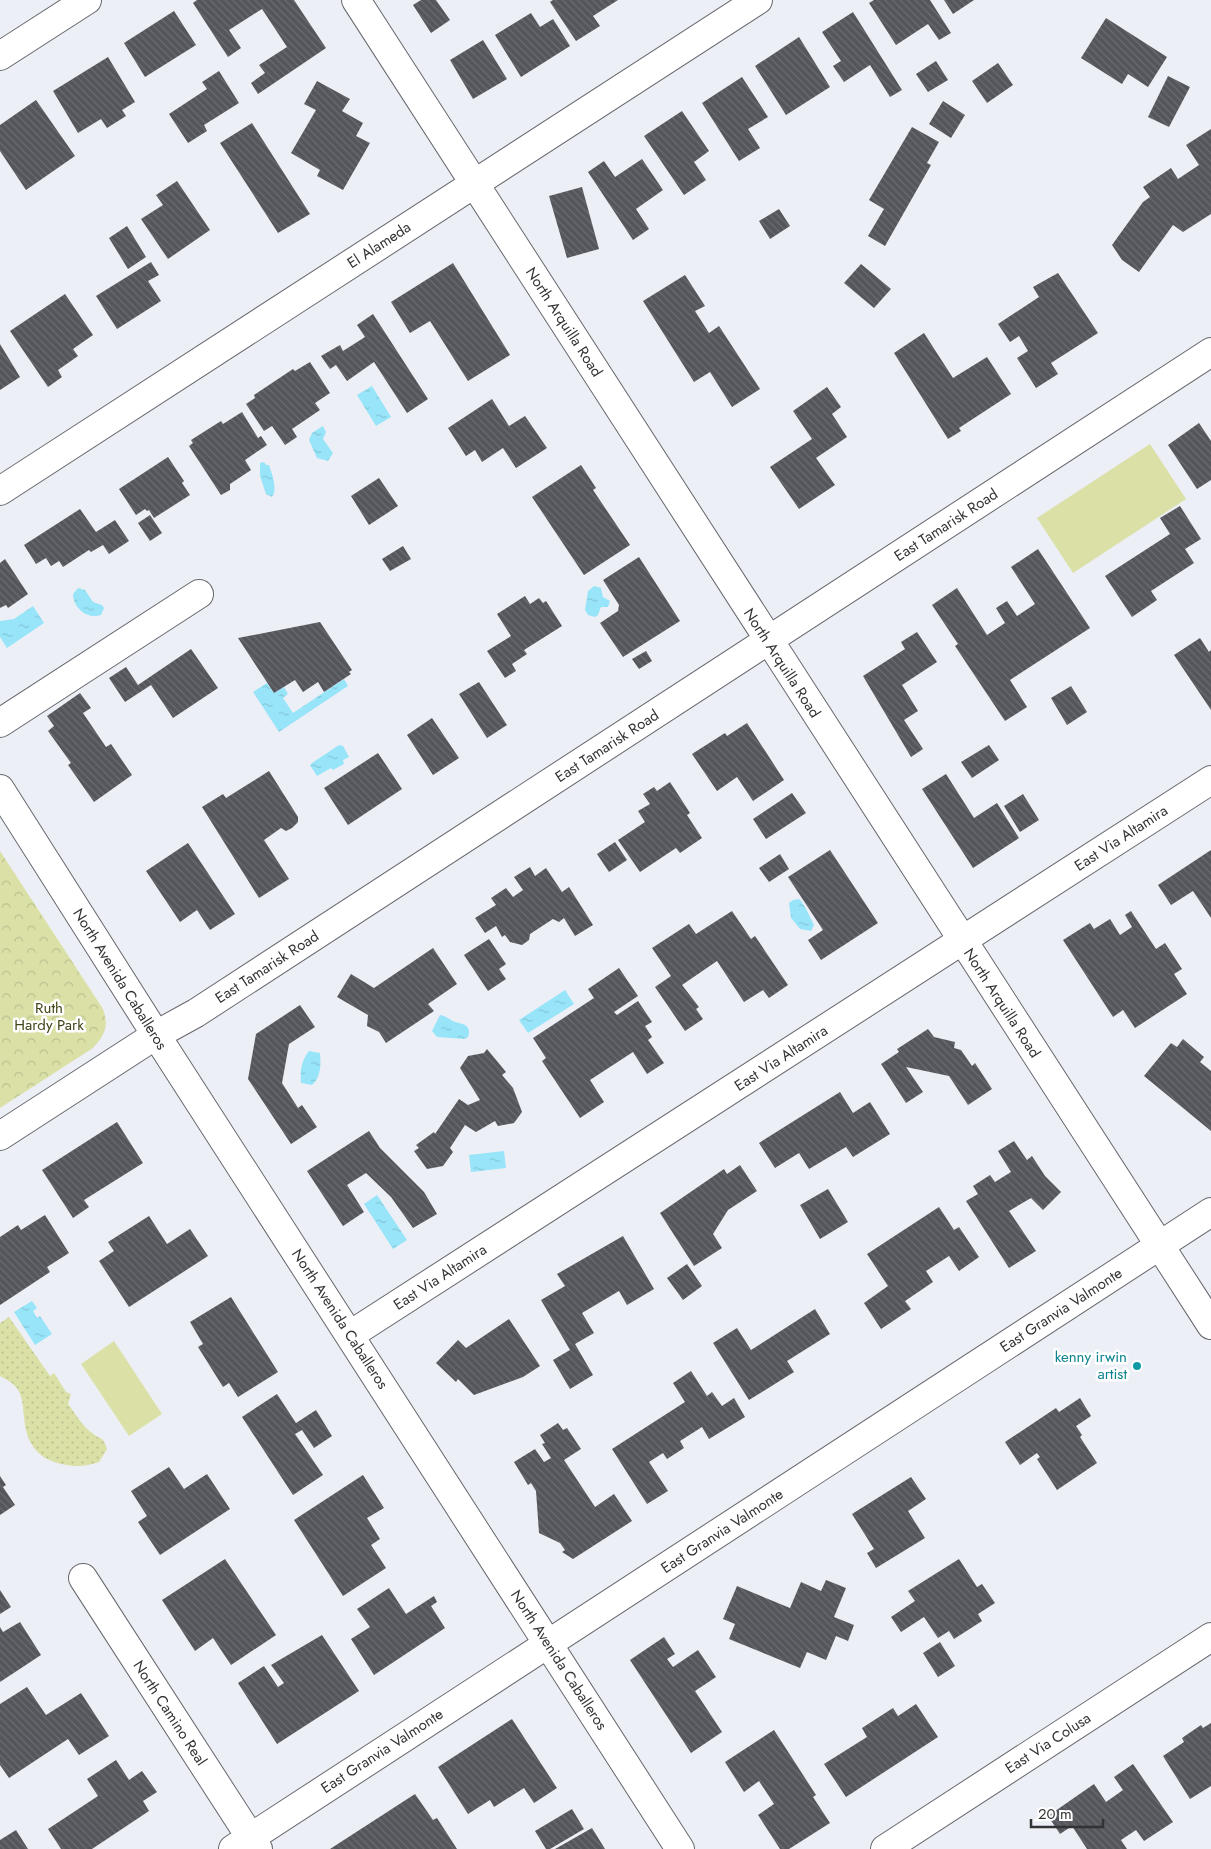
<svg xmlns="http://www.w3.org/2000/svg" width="1211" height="1849" font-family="Jost,sans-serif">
<defs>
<pattern id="grass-dots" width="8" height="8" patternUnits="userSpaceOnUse" patternTransform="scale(1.25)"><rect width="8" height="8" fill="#dae0a6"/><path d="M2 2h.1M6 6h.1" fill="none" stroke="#bcc190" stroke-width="1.8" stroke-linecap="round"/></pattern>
<pattern id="park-crowns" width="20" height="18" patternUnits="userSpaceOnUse" patternTransform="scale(1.25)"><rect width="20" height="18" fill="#dae0a6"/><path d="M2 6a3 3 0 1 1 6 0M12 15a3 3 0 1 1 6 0" fill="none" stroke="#bcc190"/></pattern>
<pattern id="water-ripples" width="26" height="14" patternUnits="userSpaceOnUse" patternTransform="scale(1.25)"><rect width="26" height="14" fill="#98e5fa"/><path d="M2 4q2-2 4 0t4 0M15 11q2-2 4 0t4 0" fill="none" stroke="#83c5d7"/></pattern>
<pattern id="building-back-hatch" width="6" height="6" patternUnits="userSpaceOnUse" patternTransform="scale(1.25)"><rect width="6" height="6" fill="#55565c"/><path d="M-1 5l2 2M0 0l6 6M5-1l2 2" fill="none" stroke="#6b6c70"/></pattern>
</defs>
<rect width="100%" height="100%" fill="#edeff6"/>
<path fill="url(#grass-dots)" d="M9,1317l41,59 4,-3 12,19 5,2 -3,10c7,9 15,23 24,29 9,7 11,3 15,16l-8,13c-14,5 -24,5 -38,2 -25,-6 -35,-22 -37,-47 -1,-9 -1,-19 -6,-27 -4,-7 -11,-10 -18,-14v-53z"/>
<path fill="url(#park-crowns)" d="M0,851l103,158c6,17 2,26 -10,39l-93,60z"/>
<path fill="#dae0a6" d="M1150,444l36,55 -113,74 -36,-55z
M114,1341l48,73 -33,22 -48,-72z"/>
<path fill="url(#water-ripples)" d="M372,386l19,31 -15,9 -19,-31z
M323,426l3,6 -3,7 10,14 -5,8 -11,-3 -8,-18 3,-7z
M264,462l2,3h3c3,9 9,25 3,32l-6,-3 -6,-18v-13z
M594,586l7,2 2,9 7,4 -2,6h-7l-3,8 -3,2 -7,-2 -3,-5 3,-19z
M78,588l7,2 8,12 9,3 2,3 -3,7c-13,5 -28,-7 -28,-21z
M33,606l11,17 -37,25 -7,-11v-16l14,-2z
M344,679l4,7 -69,46 -26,-40 14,-9 7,10 10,-6 4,7 -5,4 10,15z
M339,745l4,1 6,11 -6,3 1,4 -11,6 -2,-2 -14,8 -7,-11 2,-2z
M799,899c5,4 12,20 15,26l-3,6 -11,-2 -9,-11 -2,-15 4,-3z
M565,990l9,14 -46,29 -9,-13z
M440,1015c7,1 10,5 15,7 8,2 17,3 13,15l-4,2 -27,-2 -5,-6z
M309,1051l11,2c1,12 1,24 -8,32l-11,-2c-1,-12 0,-22 8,-32z
M504,1151l2,17 -35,4 -2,-17z
M377,1195l30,45 -14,9 -29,-45z
M32,1301l5,7 -4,3 4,7 3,-2 12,18 -17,11 -21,-33z"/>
<path fill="url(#building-back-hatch)" d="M197,0h97l32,48 -68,46 -7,-11 14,-10 -6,-8 28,-18 -25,-38 -33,21 12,18 -13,9 -35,-54z
M421,0h15l14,20 -19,13 -18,-28z
M553,0h65l-25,16 7,10 -24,15 -26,-39z
M874,0h56l21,33 -12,7 -11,-16 -32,21 -27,-42z
M944,0h30l-21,14z
M174,11l22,34 -51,32 -21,-34z
M853,12l49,78 -12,7 -20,-32 -26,17 -11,-16 8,-5 -19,-29z
M531,13l9,14 13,-8 17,27 -49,31 -26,-42z
M1106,18l61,39 -19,30 -20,-13 -6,10 -41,-26z
M799,37l31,50 -44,28 -31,-49z
M483,40l24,39 -34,20 -23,-39z
M108,57l27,45 -13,8 4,6 -19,12 -6,-9 -23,14 -25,-42z
M936,61l12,19 -20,12 -12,-18z
M998,63l15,22 -26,18 -15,-22z
M219,71l20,32 -35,22 3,6 -19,12 -19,-29 38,-25 -5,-7z
M1168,76l22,11 -21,40 -21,-10z
M742,77l26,40 -20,12 12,19 -21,13 -37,-58z
M317,81l33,18 -8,12 21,12 -7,13 14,7 -27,47 -26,-14 3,-6 -29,-17 25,-43 -12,-6z
M36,100l39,56 -49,34 -26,-39v-26z
M943,101l22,14 -14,23 -22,-14z
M682,111l27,40 -15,11 12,18 -22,15 -40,-59z
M252,123l58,91 -32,19 -58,-90z
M912,127l27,15 -12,21 4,2 -46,81 -17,-10 16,-27 -15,-9z
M1211,129v85l-28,18 -10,-7 -34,47 -17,-12 -10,-15 31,-43 7,-5 -7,-10 28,-19 7,11 21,-14 -13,-20z
M642,159l21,31 -27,19 13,20 -16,11 -45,-68 16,-11 11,16z
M177,181l33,49 -42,29 -27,-40 22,-14 -7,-10z
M582,187l17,62 -32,9 -18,-62z
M779,209l11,17 -20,13 -11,-18z
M127,226l19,31 -18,12 -19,-31z
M151,262l8,13 -11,6 13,20 -44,28 -21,-33z
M453,263l57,92 -42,26 -38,-60 -20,12 -19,-31z
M861,264l30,25 -17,19 -30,-25z
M1058,273l40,60 -47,30 7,11 -22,14 -19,-30 11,-7 -9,-15 -9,6 -12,-18 41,-27 -6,-10z
M685,275l20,31 -10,5 14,22 10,-7 41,63 -28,18 -22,-35 -16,10 -51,-81z
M65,294l28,41 -20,14 5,7 -20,14 4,7 -14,10 -38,-56z
M373,314l55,85 -21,14 -33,-51 -27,19 -11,-16 -6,4 -9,-13 19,-11 3,6 22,-14 -8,-12z
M924,333l29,45 34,-21 24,37 -52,34 2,3 -13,8 -54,-86z
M0,344l20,33 -20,13z
M310,362l20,31 -15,10 5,7 -28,19 5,8 -12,8 -13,-19 -8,5 -18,-27 9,-6 -1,-3 39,-26 2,2z
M827,387l14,20 -9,7 15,23 -31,21 19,27 -36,24 -29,-42 42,-28 -19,-28z
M492,399l17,27 16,-10 22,32 -31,20 -13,-20 -21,14 -7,-12 -9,6 -18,-28z
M242,412l16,26 3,-2 6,9 -22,15 6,10 -21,14v6l-9,5 -32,-49 4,-3 -2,-3 30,-19 2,3z
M1199,423l12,18v39l-14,9 -29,-44z
M168,457l16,24 -2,2 8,12 -36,23 -5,-8 -2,1 -2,-2 -9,6 -17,-26z
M581,465l15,23 -3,2 37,55 -46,30 -52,-78z
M379,478l19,28 -29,19 -18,-29z
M1180,506l21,33 -16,10 9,14 -43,28 6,9 -25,17 -27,-41 65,-42 -10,-16z
M80,509l16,23 19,-12 14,21 -20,13 -6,-9 -12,7 -2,-2 -26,17 -4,-6 -8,5 -5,-8 -10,6 -12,-19z
M150,515l12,18 -12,8 -12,-18z
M403,546l8,13 -21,12 -8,-12z
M1038,549l52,79 -80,52 17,27 -22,14 -50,-75 3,-2 -26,-39 25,-17 30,47 18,-12 -9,-15 11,-7 10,15 18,-12 -24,-37z
M639,557l41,64 -57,36 -23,-34 18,-12 1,-6 -16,-25z
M5,559l23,35 -20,14 -2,-3 -6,3v-45z
M525,596l5,8 9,-6 4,5 3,-2 16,25 -38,24 3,4 -15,10 4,7 -11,7 -18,-27 24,-15 -14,-22z
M320,622l32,48 -3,2 2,2 -27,18 -6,-10 -15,10 -8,-12 -21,13 -36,-55z
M917,632l20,30 -35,23 16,26 -14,9 19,29 -12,8 -48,-81 42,-27 -4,-7z
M1200,638l9,14 2,-2v60l-37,-55z
M191,649l27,39 -45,30 -22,-33 -26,17 -16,-24 17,-11 12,18z
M646,651l6,10 -13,8 -7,-10z
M479,682l28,43 -20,13 -28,-44z
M1071,686l16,26 -20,13 -16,-27z
M80,693l11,15 -8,5 23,34 5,-3 21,31 -38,27 -26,-37 3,-2 -23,-32 6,-5 -7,-10z
M432,718l27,40 -26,17 -26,-40z
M747,723l37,57 -31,21 -16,-24 -20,14 -25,-37 33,-21 2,3z
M989,745l10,15 -27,18 -11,-16z
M378,753l24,36 -54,36 -24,-37z
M269,771l29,46v5l-6,6 -6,3 -5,-3 -17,12 25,39 -30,19 -57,-91 21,-13 3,4z
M946,774l28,44 23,-15 22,35 -46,30 -51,-79z
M670,782l20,31 -3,2 15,23 -22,15 -4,-5 -36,24 -22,-32 27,-18 -7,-11 12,-7 -7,-10 11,-7 3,4z
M792,793l14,20 -40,26 -13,-20z
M1023,794l16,26 -19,12 -16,-26z
M615,842l12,18 -18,12 -12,-18z
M188,843l47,71 -25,16 -13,-20 -17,12 -34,-51z
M830,850l48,73 -57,37 -13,-20 15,-10 -35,-53z
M1211,850v68l-18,-27 -22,14 -13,-20z
M780,854l9,15 -20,13 -10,-14z
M530,867l5,9 11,-8 16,24 7,-5 24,38 -18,11 -11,-18 -5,4 -6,-3 -23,15 -1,6 -7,5 -12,-3 -5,-7 -3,2 -6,-11 -11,7 -10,-15 21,-13 -5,-7 15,-10 7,9 10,-7 -9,-13z
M732,911l19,28 4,-3 33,49 -19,13 -6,-8 -19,12 -27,-41 -35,24 17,22 -3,2 7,10 -18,12 -30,-44 16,-11 -19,-28 37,-24 7,10z
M1131,911l25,38 9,-6 17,26 -8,5 13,20 -52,34 -12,-18 -10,7 -50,-77 27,-17 4,6 16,-10 10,16 12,-8 -7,-12z
M489,939l17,25 -7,5 7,10 -18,12 -24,-36z
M433,948l24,36 -29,20 6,7 -48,32 -7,-11 -12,-6 1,-11 -31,-18 14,-23 23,14z
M619,968l19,28 -24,16 3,3 21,-14 14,21 -7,4 7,11 -4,3 16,23 -17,11 -14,-22 -43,28 14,22 -24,16 -38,-57 4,-3 -13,-20 61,-40 -6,-9z
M300,1005l15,22 -26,17 -7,39 16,25 4,-3 15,22 -26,17 -43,-65 8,-45z
M928,1029l6,8 21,5 -1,6 7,2 11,16 3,-3 17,26 -24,16 -19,-29 -43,-9 17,25 -17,11 -25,-39 18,-12 -2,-3z
M1183,1039l21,18 -4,5 11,9v60l-67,-55 27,-33 6,4z
M487,1049l19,23 -4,3 11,13 9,24 -8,11 -16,3 -3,-5 -19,11 -11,-7 -15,23 3,4 -10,14 -16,3 -13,-18 5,-3 -3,-3 18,-13 1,2 24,-35 9,6 12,-5 -20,-32 8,-12 16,-3z
M840,1092l13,21 17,-11 20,32 -37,23 -7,-10 -37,22 -10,-16 -24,15 -16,-25z
M117,1122l26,41 -59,37 5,7 -16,11 -31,-48z
M369,1131l11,17 44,44 13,22 -24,14 -22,-31 -25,-24 -19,12 17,27 -21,14 -36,-55z
M1014,1141l13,19 5,-4 13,20 16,16 -18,18 -12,-12 -22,13 27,40 -27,17 -43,-67 12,-7 -5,-8 17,-11 5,7 16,-10 -13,-21z
M740,1165l17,26 -29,19 -15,24 9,14 -28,18 -34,-53 64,-44 3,5z
M828,1189l20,33 -28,17 -20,-34z
M939,1207l15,23 5,-3 20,30 -20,14 -10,-15 -23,15 7,11 -28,19 6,8 -30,20 -17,-26 24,-17 -21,-32z
M45,1215l24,38 -22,14 3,5 -50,33v-68l18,-12 3,5z
M149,1216l18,28 23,-15 18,27 -79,51 -30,-46 15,-10 -6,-9z
M623,1236l31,53 -27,16 -8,-14 -37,22 12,20 -19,11 18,31 -23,14 -17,-29 17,-10 -29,-50 24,-14 -8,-12z
M687,1264l15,22 -19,14 -16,-22z
M231,1297l47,75 -40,25 -9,-14 -6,4 -25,-40 5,-3 -13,-22z
M815,1309l15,25 -43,27 7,11 -45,28 -36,-57 24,-15 14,22z
M509,1319l31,47 -17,11 -49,18 -16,-16 -2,3 -20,-19 22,-23 8,8z
M691,1371l16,25 5,-4 10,14 12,-8 11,19 -36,22 -7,-12 -22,14 4,7 -17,11 -4,-6 -14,9 19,29 -21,13 -35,-55 73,-47 -12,-19z
M277,1394l19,29 20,-13 16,26 -18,12 -12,-18 -7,4 28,41 -30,20 -51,-78z
M1080,1398l11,18 -15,10 6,9 -2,2 17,26 -40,27 -20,-31 3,-2 -3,-4 -17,12 -15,-23 51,-34 3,4z
M558,1423l5,7 4,-2 14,21 -17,11 31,47 19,-13 18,27 -59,38 -11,-7 3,-2 -5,-7 -21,-10 -3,-42 -5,-8 -3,2 -14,-23 21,-13 9,13 7,-4 -9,-14 3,-1 -5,-8z
M169,1467l15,22 23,-15 23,35 -70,46 -22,-33 9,-6 -16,-25z
M363,1475l21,33 -17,10 13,21 -9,6 15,23 -43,28 -49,-76z
M0,1476l6,9 -3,2 12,18 -15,10z
M911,1477l15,22 -18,12 17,27 -49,30 -9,-15 7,-4 -22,-35z
M225,1559l51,76 -45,30 -18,-27 -18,13 -33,-51z
M959,1559l18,28 5,-3 13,19 -17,11 4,7 -28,18 -5,-8 -11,7 -14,-21 -23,15 -10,-15 24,-16 -7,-10z
M826,1580l20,8 -12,29 20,8 -6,16 -12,-5 -10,24 -19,-8 -7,16 -71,-29 6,-15 -12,-5 14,-33 53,22 11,-26 20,9z
M389,1588l17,26 28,-18 3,6 -6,4 14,22 -71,47 -23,-36 19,-12 -13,-18z
M0,1590l11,17 -11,7z
M20,1622l21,33 -41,27v-55l3,5z
M322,1635l37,56 -82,53 -39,-61 26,-17 14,21 6,-4 -13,-18z
M664,1637l11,17 -8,5 6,8 25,-17 18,27 -21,14 27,41 -31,21 -61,-93z
M940,1642l15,24 -17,11 -15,-24z
M27,1687l19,28 35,-22 28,43 -30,19 -11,-16 -59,39 -9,-13v-61z
M916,1704l22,33 -92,60 -22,-33 43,-27 -5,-9 31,-20 5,8z
M512,1719l45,69 -23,15 -10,-15 -30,19 -4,-7 -22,14 -30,-47z
M1211,1723v63l-21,13 -27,-43 21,-14 -2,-4 19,-13 2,3z
M774,1730l42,65 -3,2 17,26 -41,26h-9l-22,-34 16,-11 -15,-23 -15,11 -19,-30z
M116,1760l13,20 13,-9 15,21 -14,9 6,10 -57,38h-31l-13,-20 50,-33 -11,-17z
M1133,1764l40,58 -29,19 -8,-11 -15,10 6,9h-40l-15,-23 -12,8 -12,-18 46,-32 12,18 17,-12 -9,-13z
M415,1794l18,26 4,-2 20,31h-127z
M572,1809l12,20 -34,20h-4l-11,-18z
M592,1828l13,21h-50z
M16,1830l12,19h-28v-9z"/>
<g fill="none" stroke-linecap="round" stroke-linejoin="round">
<g stroke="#66676d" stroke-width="30">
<path id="minor" d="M356,0l855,1325
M0,56l87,-56
M0,491l758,-491
M0,723l199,-129
M0,789l156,246 524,814
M0,1136l156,-101 40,-22 1015,-661
M350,1335l861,-555
M83,1578l175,271
M233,1849l978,-637
M885,1849l326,-212"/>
</g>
<use href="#minor" stroke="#fff" stroke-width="28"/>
</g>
<circle fill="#0f9aa8" stroke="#fff" stroke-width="2" cx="1137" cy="1366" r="5"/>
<g text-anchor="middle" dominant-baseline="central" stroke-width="5" stroke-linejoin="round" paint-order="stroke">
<g font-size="15" fill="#323335" stroke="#fff">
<text transform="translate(379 245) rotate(-33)">El Alameda</text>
<text transform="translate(564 322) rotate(57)">North Arquilla Road</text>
<text transform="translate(946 525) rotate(-33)">East Tamarisk Road</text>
<text transform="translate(782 663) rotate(57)">North Arquilla Road</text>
<text transform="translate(607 746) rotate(-33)">East Tamarisk Road</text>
<text transform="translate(1121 838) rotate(-33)">East Via Altamira</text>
<text transform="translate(267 967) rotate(-33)">East Tamarisk Road</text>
<text transform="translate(120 979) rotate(58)">North Avenida Caballeros</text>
<text transform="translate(1002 1003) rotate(57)">North Arquilla Road</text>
<text transform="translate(781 1058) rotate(-33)">East Via Altamira</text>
<text transform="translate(440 1277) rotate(-33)">East Via Altamira</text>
<text transform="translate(1061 1310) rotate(-33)">East Granvia Valmonte</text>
<text transform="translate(340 1319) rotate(57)">North Avenida Caballeros</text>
<text transform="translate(722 1531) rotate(-33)">East Granvia Valmonte</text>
<text transform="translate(559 1660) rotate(57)">North Avenida Caballeros</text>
<text transform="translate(170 1713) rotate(57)">North Camino Real</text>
<text transform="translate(1048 1743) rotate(-33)">East Via Colusa</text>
<text transform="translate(382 1751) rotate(-33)">East Granvia Valmonte</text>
</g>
<g font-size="15" fill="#414416" stroke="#fff">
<text x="49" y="1008">Ruth<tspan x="49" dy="17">Hardy Park</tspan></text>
</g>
<g font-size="15" fill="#0d838f" stroke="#fff" text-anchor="end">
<text x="1127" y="1357">kenny irwin<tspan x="1127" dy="17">artist</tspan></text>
</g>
</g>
<path d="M1031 1819v8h72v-8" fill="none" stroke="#323335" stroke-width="2.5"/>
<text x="1038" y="1819" font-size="15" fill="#323335" stroke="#ffffff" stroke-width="4" paint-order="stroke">20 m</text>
</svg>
